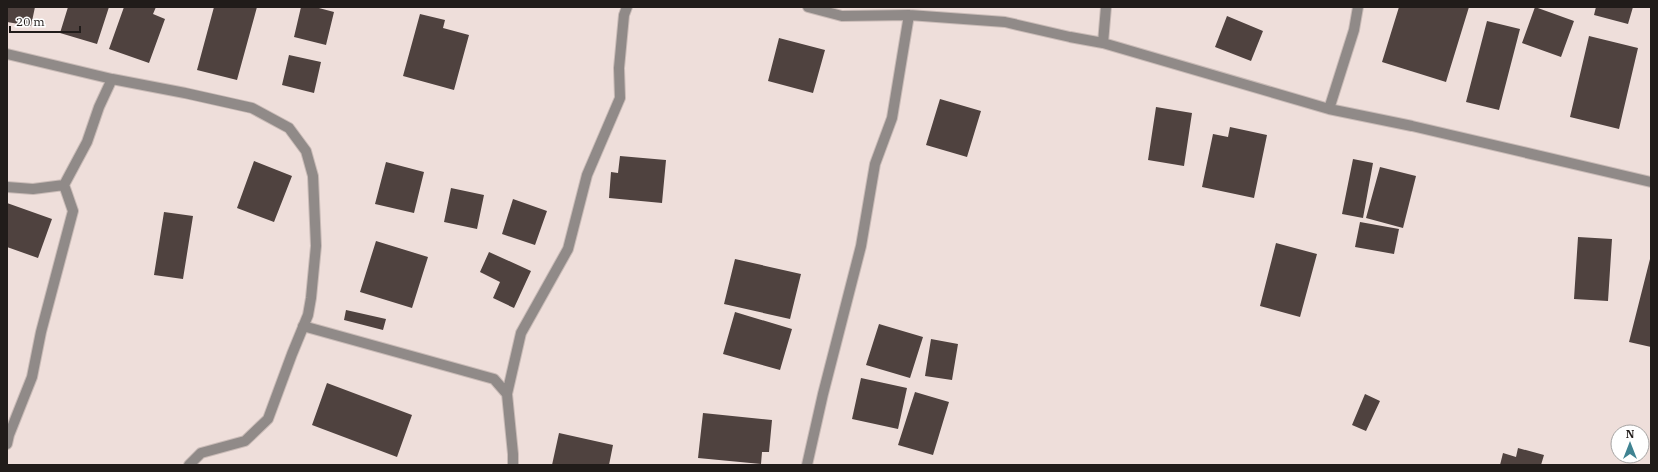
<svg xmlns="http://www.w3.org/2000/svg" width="1658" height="472" font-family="'IBM Plex Serif',serif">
<rect width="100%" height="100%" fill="#eededa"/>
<path fill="#4f423f" d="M7,7h28l-4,19 -24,-4z
M68,7h41l-12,37 -37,-11z
M124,7h32l-3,7 12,5 -16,44 -40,-14z
M214,7h43l-20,73 -40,-10z
M301,7h14l19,5 -8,33 -32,-8z
M1399,7h70l-23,75 -64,-20z
M1535,7l39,14 -13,36 -39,-14z
M1596,7h37l-5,17 -34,-9z
M420,14l25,6 -2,8 26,7 -15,55 -51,-14z
M1227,16l36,15 -12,30 -36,-14z
M1487,21l33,8 -21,81 -33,-8z
M1589,36l49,12 -19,81 -49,-12z
M779,38l46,12 -12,43 -45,-12z
M289,55l32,7 -7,31 -32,-8z
M940,99l41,12 -14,46 -41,-12z
M1156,107l36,6 -8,53 -36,-6z
M1230,127l37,8 -13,63 -52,-11 11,-53 15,3z
M620,156l46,4 -4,43 -53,-5 2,-26 7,1z
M1353,159l20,4 -10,55 -21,-4z
M254,161l38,15 -18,46 -37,-14z
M386,162l38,10 -10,41 -39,-9z
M1380,167l36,9 -13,52 -37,-10z
M451,188l33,7 -7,34 -33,-7z
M513,199l34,12 -12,34 -33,-11z
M7,203l45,16 -14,39 -31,-11z
M164,212l29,4 -10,63 -29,-4z
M1360,222l39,7 -5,25 -39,-7z
M1578,237l34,2 -4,62 -34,-2z
M376,241l52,16 -16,51 -52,-16z
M1276,243l41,11 -17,63 -40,-11z
M489,252l42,19 -17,37 -21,-10 7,-16 -20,-10z
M735,259l66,15 -11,45 -66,-15z
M1650,259h1v88l-22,-5z
M346,310l40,9 -3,11 -39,-10z
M735,312l57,17 -12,41 -57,-16z
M879,324l44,13 -13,41 -44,-13z
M931,339l27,5 -6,36 -27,-4z
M861,378l46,10 -9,41 -46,-10z
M327,383l85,32 -15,42 -85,-32z
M915,392l34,10 -16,53 -35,-10z
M1365,394l15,7 -14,30 -14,-6z
M703,413l69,7 -3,32h-7l-1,12 -63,-6z
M559,433l54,12 -4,20h-57z
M1518,448l26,7 -3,10h-41l3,-12 13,4z"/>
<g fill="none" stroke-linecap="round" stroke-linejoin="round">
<g stroke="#c9bbb7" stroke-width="12">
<path id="minor" d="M808,7l34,9 67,-1 96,7 65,15 33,6 226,66 83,17 239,56
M1103,43l3,-36
M7,54l105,25 73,14 67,15 37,20 17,23 7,25 3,70 -5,52 -3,17 -16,39 -24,65 -23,22 -44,12 -12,12
M1329,109l25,-79 4,-23
M7,187l26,2 31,-4
M303,326l191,53 13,15 6,60v11
M507,394l14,-61 47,-84 19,-74 33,-77 -1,-30 5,-53 3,-8
M7,444l2,-9 23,-58 9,-45 32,-121 -9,-26 23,-43 12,-35 13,-28
M807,465l16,-71 38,-148 14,-82 17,-46 17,-103"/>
</g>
<use href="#minor" stroke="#908a88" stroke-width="10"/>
</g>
<rect width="1658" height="472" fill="none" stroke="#211c1a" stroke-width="16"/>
<g transform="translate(1630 444)"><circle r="19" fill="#ffffff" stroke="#a6a4a3"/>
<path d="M0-3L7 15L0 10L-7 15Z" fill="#3f8392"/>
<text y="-6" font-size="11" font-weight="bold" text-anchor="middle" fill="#211c1a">N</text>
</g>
<path d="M10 26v6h70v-6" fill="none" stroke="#211c1a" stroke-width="2"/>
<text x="16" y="26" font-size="12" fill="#211c1a" stroke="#ffffff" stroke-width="3" paint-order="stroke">20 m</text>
</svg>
